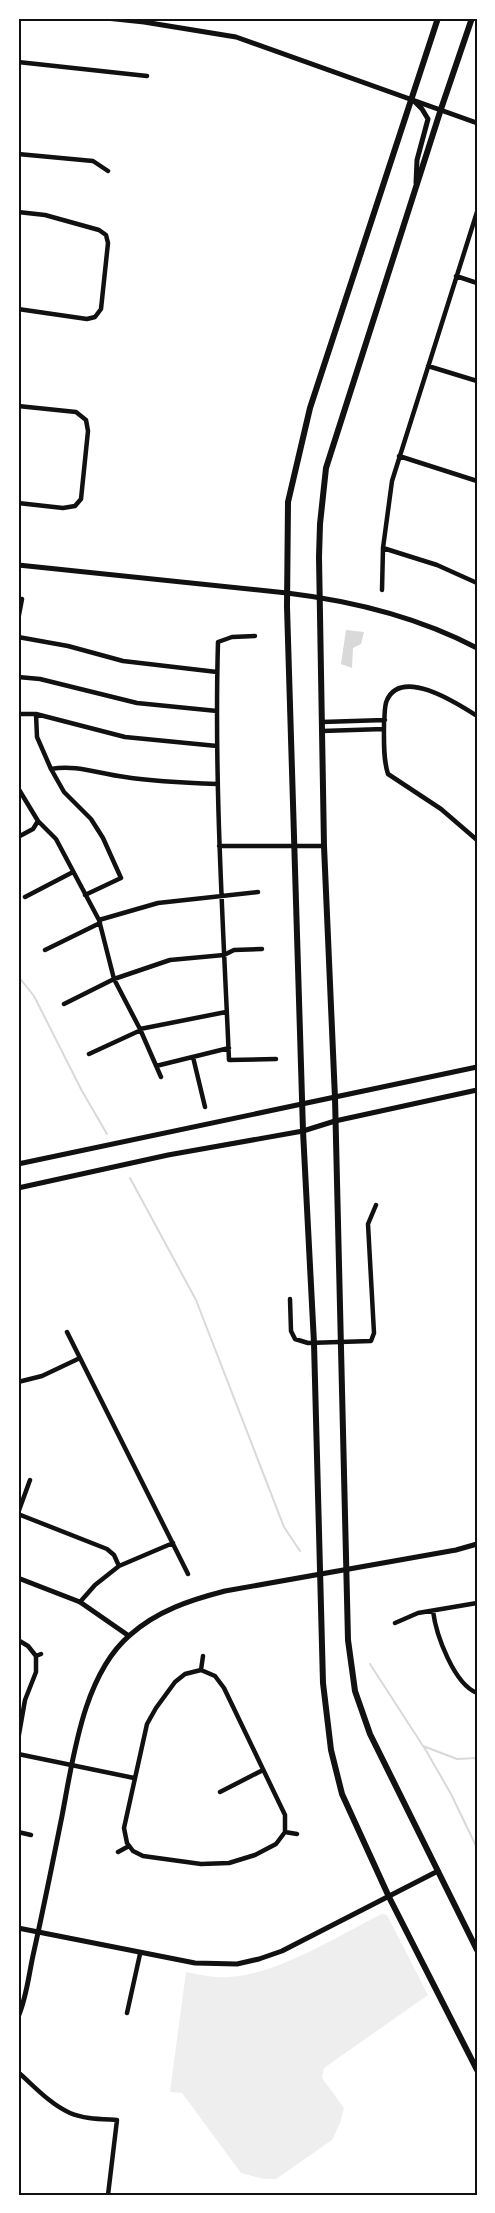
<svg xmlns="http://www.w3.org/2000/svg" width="495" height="2213" font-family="Commissioner,sans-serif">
<rect width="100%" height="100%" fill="#fff"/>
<path fill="#eee" d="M382,1914l5,1 41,80 -104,73 -2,10 22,30 -4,15 -8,17 -56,39h-12l-23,-6 -59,-80 -12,-1 16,-120c14,3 28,6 42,5 52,-3 107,-40 154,-63z"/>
<path fill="#d9d9d9" d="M346,630l18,2 -3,12 -8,4 -1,20 -11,-4z"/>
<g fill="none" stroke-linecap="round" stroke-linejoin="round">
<path stroke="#d9d9d9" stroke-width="2" d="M18,976l16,20 48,95 25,43
M130,1178l66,122 88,227 16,24
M370,1664l53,82 34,13 20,-1
M424,1747l27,47 26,54"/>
<path stroke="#111" stroke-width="4.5" d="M18,62l129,14
M18,154l75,7 15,10
M18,212l27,3 54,15 7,5 2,8 -7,66 -6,8 -8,2 -69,-10
M456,276l21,7
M428,366l49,15
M18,406l58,6 10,8 2,11 -7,68 -6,7 -12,2 -45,-5
M399,456l78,25
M383,548l54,17 40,18
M382,590l1,-42 9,-67 85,-269
M18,620l4,-21
M255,636l-23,1 -14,5c-4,139 5,279 11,418l47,-1
M18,637l50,9 55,15 94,11
M18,677l22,2 97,24 80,8
M18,714h18l89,23 92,9
M36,714l1,23 14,32 13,23 27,27 12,19 18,40 -36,17
M477,716c-19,-12 -75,-49 -90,-16 -3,6 -2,16 -3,23 0,16 -1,36 4,51l53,35 36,31
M322,722l63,-2
M322,731l62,-2
M51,769c25,-5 48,5 74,8 31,5 62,6 93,7
M18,788l20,33 18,18 43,81 15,59 26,50 21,48
M18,837l15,-8 5,-8
M219,846h105
M25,897l48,-25
M99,920l59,-17 100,-11
M45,950l55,-27
M64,1004l50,-25 56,-19 54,-5 10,-5 28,-1
M140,1029l86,-17
M89,1054l52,-24
M193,1057l12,50
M156,1066l73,-18
M290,1299l1,32 4,8 13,4 63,-2 3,-8 -6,-109 8,-19
M67,1332l121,242
M18,1382l24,-6 38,-18
M18,1513l12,-33
M18,1514l89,35 7,6 5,11
M80,1602l15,-17 24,-19 54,-23
M433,1611c3,24 21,73 44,82
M395,1623l23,-10 59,-10
M18,1640l10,6 8,10 5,-2
M201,1670l14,6 9,12 61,127v17l-9,12 -21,11 -26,8 -28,1 -58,-8 -10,-5 -6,-8 -3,-15 23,-104 9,-16 19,-26 10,-8z
M201,1670l2,-14
M18,1740l7,-40 11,-28v-16
M18,1754l116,24
M220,1792l43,-22
M18,1832l13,3
M285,1832l12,2
M118,1852l11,-6
M127,2013l13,-59
M18,2072c16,14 32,32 52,41 14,6 31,6 47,7l-9,75"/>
<path stroke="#111" stroke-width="5" d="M106,18l38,4 92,15 241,86
M413,100l9,9 6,10 -11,41 -1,23
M18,565l269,28c66,8 131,24 190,55
M18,1164l459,-97
M18,1188l150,-33 135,-24 32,-10 142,-31
M18,1578l62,24 49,34
M18,1928l177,35 42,1 22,-5 23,-8 156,-80
M18,2017c9,-20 11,-45 16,-66 10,-45 19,-90 28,-135 11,-57 21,-141 68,-181 27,-24 60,-35 95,-44l231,-41 21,-6"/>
<path stroke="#111" stroke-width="6" d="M438,18l-128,390 -22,94 -1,105 16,524 11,212 9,340 8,67 11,44 47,103 88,173
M472,18l-31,91 -115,359 -6,56 -1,33 5,289 11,252 13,542 7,51 15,43 107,216"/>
</g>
<rect width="495" height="2213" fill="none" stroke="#ffffff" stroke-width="39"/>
<rect x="20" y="20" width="456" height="2174" fill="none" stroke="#111" stroke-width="2"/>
</svg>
